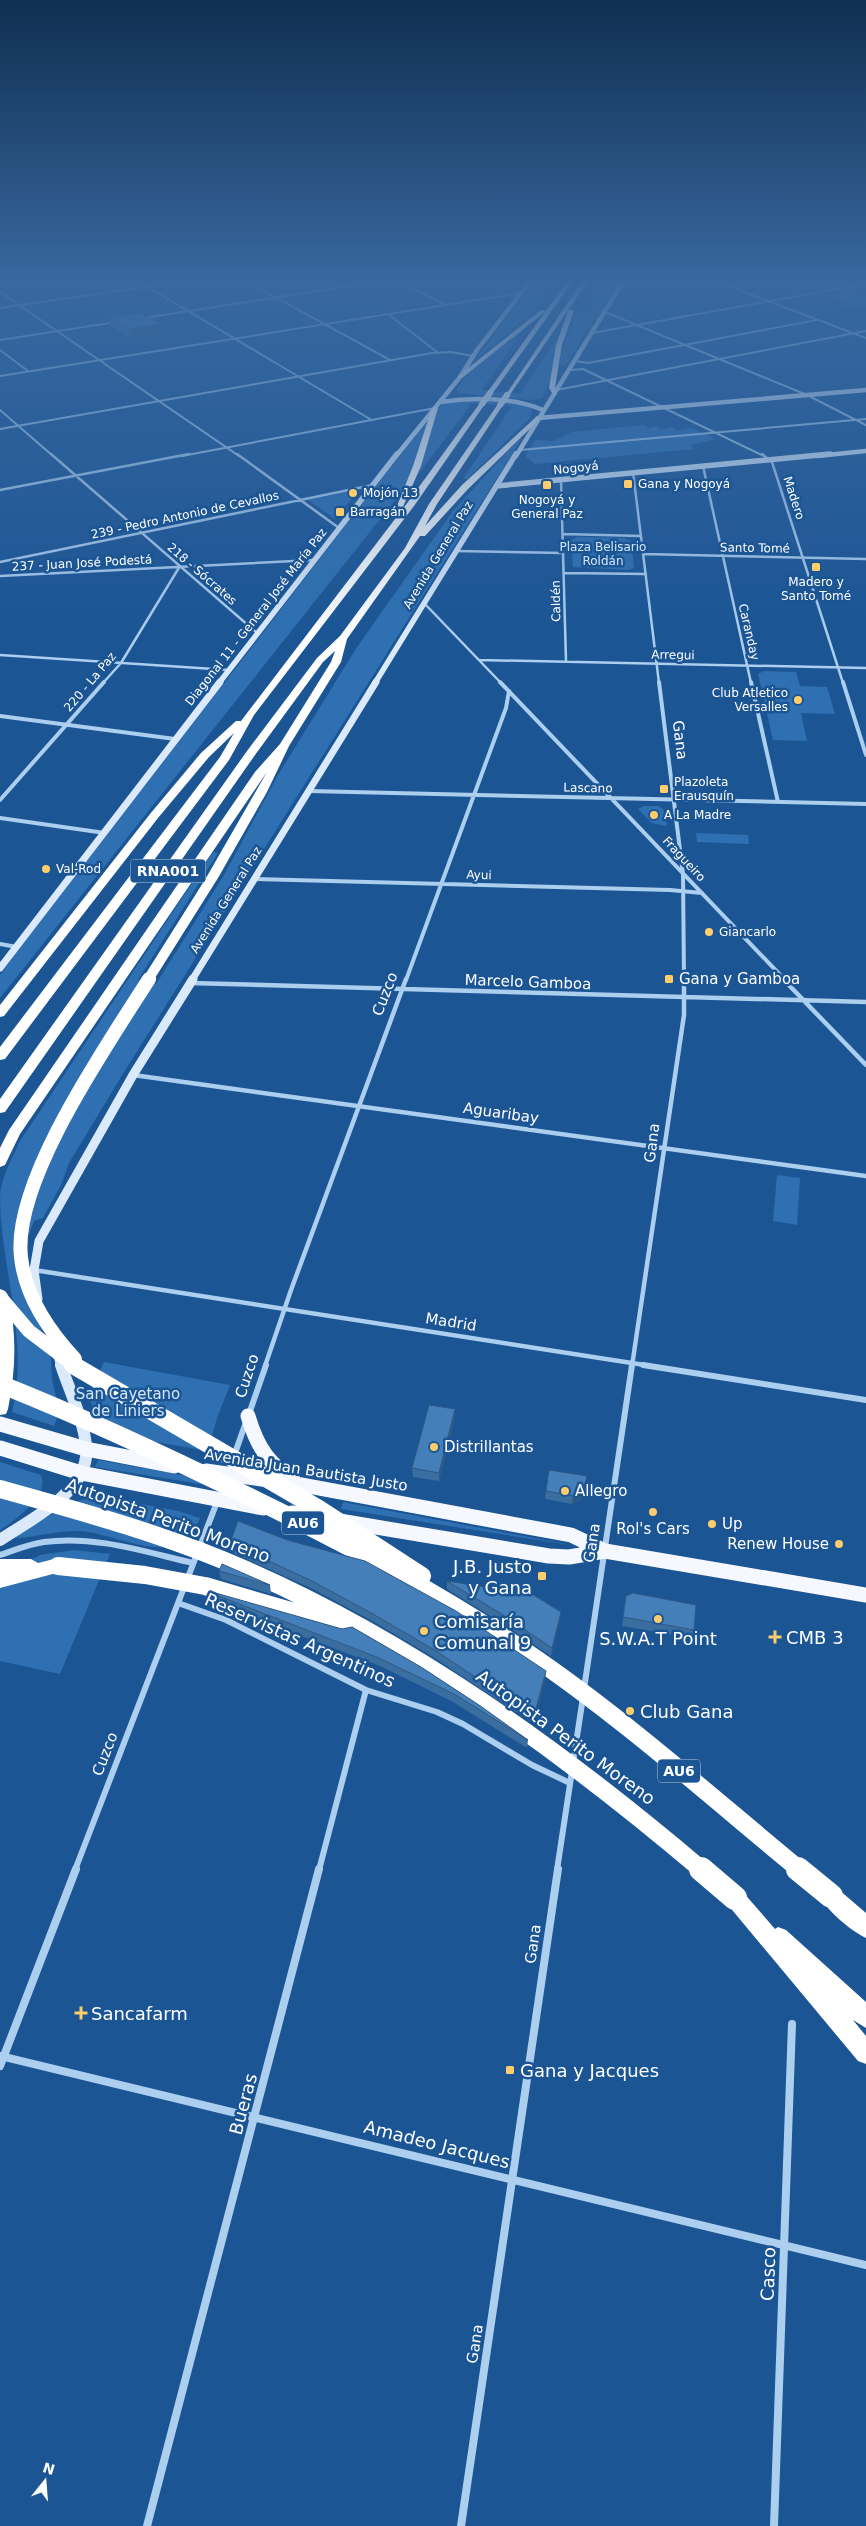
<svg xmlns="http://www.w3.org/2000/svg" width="866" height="2526" font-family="'DejaVu Sans',sans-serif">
<rect width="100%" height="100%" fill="#1b5594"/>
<path fill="#2e70b2" d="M536,280h21l-26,33 -57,48z
M600,280h21l-22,36 -11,-8 4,-5 -6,-1 -4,7 13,8 -29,48h-7c8,-38 20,-54 41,-85z
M848,291l18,6v10l-12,2 -13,-4 7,-2 -22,-8z
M523,330l-41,60 38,4 35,-53h2l-7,41 -8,16 -12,2 -72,-7 -1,-5 9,-13z
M466,400l56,4 9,4 1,4 -3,7 -62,60h-4l49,-73 -40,-3 -54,72 20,-67 7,-6z
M430,416l-22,64 -12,19 -396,499v-23l23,-31z
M645,425l3,3 9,-2 4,4 11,-3 4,4 15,-3 25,11 -26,6 4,4 -159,15 -10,-8 10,-16 19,1 17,-9z
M520,438h2l-401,639 -52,86 -8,22 -18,33 -9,3 -8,21 -5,27 30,90 1,20 7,33 -5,14 -42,-14c18,-72 -12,-145 -12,-217 2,-19 12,-37 20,-54l193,-289 5,1 -80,127 18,4 68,-109 54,-100 79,-128 96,-136z
M359,490l-24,29 -27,-19z
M578,537l46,1 7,3 3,27 -6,2 -55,-3 -2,-27z
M764,671l32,1 4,14 27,1 8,27 -34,-1 6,28 -34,-1 -15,-66z
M644,806h14l5,3 4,15 -2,2 -13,-3 -14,-14z
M696,833l52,2 1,9 -52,-2z
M777,1175l23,3 -3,47 -24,-4z
M104,1362l126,23 -13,33 -9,33 -110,-19 -9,-38z
M98,1460l111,20 -3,5 -111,-18z
M0,1462l41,13c9,20 -26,46 -41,55z
M95,1495l83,16 22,7c-22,54 -78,17 -119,13 -24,-1 -46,7 -69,7l55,-33z
M343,1502l234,44 -236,-37z
M74,1550l36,4 -50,120 -60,-13v-84l40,-22z"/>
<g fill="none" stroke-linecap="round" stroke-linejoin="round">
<path stroke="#acceef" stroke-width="2" d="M136,280l234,139
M244,280l146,80
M394,280l52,25
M713,280l153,58
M0,281l8,-1
M0,292l239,164
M0,308l193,-28
M605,312l202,83 59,30
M388,314l49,38
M144,318l244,-38
M592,333l274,-49
M0,340l116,-18
M0,350l28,21
M574,361l14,2 229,-43
M569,370l14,-1 181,87
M0,376l521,-83
M556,390l310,-59
M0,410l53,46
M0,429l432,-76 19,-1 22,4
M520,450l346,-31
M182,456l253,-48"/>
<path stroke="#acceef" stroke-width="2.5" d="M51,454l206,179
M237,454l102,74
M762,454l10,8 71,221
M703,466l48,217
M633,472l26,211
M561,480l5,181
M0,490l189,-36
M563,534l78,2
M456,551l107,2
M644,554l222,5
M0,562l373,-77
M564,573l82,1
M0,576l314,-16
M424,603l77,80
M0,655l229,15
M479,660l387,8
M103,683l18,-20 59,-97"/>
<path stroke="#acceef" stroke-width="4" d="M500,682l285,298
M659,682l24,192 1,106
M751,682l27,120
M843,682l23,73
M0,716l175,23
M309,791l557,13
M0,800l104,-118
M0,818l105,15
M255,879l415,11 32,3
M0,944l17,3
M406,980l100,-272 3,-17"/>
<path stroke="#acceef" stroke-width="4.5" d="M783,979l83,86
M190,983l676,19
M133,1075l733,101
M34,1270l617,96
M265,1366l26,-76 115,-311
M632,1366l52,-351v-36"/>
<path stroke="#acceef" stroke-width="6" d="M643,1365l223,35
M249,1414l17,-49
M234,1456l12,-34
M0,1555c15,-5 29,-11 44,-13 51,-7 101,10 149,21
M178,1603l48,17 140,70 71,22 26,12 69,41 38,18
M584,1689l48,-324
M573,1763l10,-66
M75,1870l142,-368
M319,1870l47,-180
M557,1870l15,-99"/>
<path stroke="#acceef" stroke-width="8" d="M0,2056l866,209
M0,2066l76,-197
M147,2526l172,-657
M461,2526l97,-657
M774,2526l18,-502"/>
<path stroke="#daeafb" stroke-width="4.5" d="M440,402c32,-5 73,-5 103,8
M538,418l328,-28
M396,456l64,-79 17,-27 54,-70
M516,456l108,-176
M817,456l49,-5"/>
<path stroke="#daeafb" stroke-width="5.5" d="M496,486l334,-32
M219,683l178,-229
M375,683l141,-229"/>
<path stroke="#daeafb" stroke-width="7" d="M0,968l220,-286
M192,980l184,-298"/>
<path stroke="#daeafb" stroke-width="9" d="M38,1299l-4,-29 5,-29 94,-166 60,-96
M57,1353l4,13"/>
<path stroke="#daeafb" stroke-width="12" d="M0,1540c28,-19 82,-45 86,-83 3,-26 -17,-67 -25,-92"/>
<path stroke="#f5f9ff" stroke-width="15" d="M248,1416c10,34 21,47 49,68
M0,1424l86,25 88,17
M0,1448l81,25 182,35
M206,1471l91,13 274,51 34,16 261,44
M292,1513l257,43 20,1 36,-6"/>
<path fill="#fff" fill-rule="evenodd" d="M568,280h6l-82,114 -5,-1 58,-81 -83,66h-4v-2l83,-66 5,1z
M583,280h6l-80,116h-4z
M571,309l3,2 -12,34 -7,43 2,6 -3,2 -5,-8 7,-43 12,-34z
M480,403l5,1 -71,102 -160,209 -25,45 -224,299 -5,1v-13l220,-290 14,-24 -25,24 -51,61 -154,198 -4,1v-12l150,-191 51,-61 35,-32h5l167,-219z
M498,404l5,1 -66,99 -12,22 37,-41 74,-68 5,1 -73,71 -43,47h-5l-73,103 -6,23 -52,84 -22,46 -49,86 -63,100 -6,4 -6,-4 63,-100 61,-106 -247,362 -15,31 -5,2v-19l9,-18 246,-358 25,-28 51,-82 4,-11 -12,11 -68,93 -250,357 -5,1v-14l247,-348 70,-93 23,-22 65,-88 24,-44z
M435,406l3,2 -17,58 -19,43 -7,2 18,-45 19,-58z
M0,1289l5,2 3,4c9,38 8,75 0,114l-2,5 -6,1z
M58,1558l6,3 3,5 -3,5 -64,17v-29h31l7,4z
M831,1885l7,4 28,24v25c-15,-7 -39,-27 -46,-42l4,-7z
M735,1887l7,4 33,38 3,-2 8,3 80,72v26l-13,-8 13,16v28l-8,-3 -130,-156 -4,-7 4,-7z"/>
<path stroke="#fff" stroke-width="6" d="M482,404l8,-11
M500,405l7,-10"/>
<path stroke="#fff" stroke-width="11" d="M148,980l1,-2"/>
<path stroke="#fff" stroke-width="14" d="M0,1297l29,34 46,35
M75,1359c-26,-28 -50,-63 -54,-102 -9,-76 87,-213 128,-278"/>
<path stroke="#fff" stroke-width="18" d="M73,1365l246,144 103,67
M0,1384c88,35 173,75 258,117 92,45 183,93 268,151 96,65 184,144 274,218
M0,1489c83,23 167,46 246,81 167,73 318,183 456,300
M58,1566l87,9 60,11 141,41"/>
<path stroke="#fff" stroke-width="24" d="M701,1869l34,29
M798,1869l33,27"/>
</g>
<path fill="#3a6da0" d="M109,317l53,7 1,8 -33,6 -20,-12z
M455,1418l-16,63 -26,-4 -1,-9z
M546,1491l37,7 -11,6 -27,-5z
M230,1543l315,136 -11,45 -101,-67 -59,-35 -61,-33 -82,-37z
M219,1571l51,14 1,9 -50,-15z
M447,1581l113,39 -9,36 -51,-34 -53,-33z
M211,1593l131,36 10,-2 176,113 -1,8 -74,-46 -73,-36 -167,-64z
M626,1596l68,34 -2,8 -70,-12z"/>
<path fill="#305982" d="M162,324l1,8 -33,6 -1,-9z
M455,1409v9l-16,63v-8z
M587,1476l-4,22 -11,6 1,-8z
M561,1612l-1,8 -9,36 1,-8z
M546,1671l-1,8 -11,45v-8z"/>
<path fill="#447fba" stroke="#305982" d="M140,313l22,11 -33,5 -20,-12z
M429,1405l26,4 -16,64 -27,-5z
M549,1470l38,6 -3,13 -11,7 -27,-5z
M238,1521l49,19 78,21 91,50 90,60 -12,45 -101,-67 -60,-35 -61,-33 -82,-38z
M222,1564l48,21 -51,-14z
M447,1581l85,13 29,18 -9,36 -52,-35z
M212,1592l130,37 10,-2 69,40 58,38 49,35 -74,-46 -75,-36 -168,-65z
M633,1593l63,12 -2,25 -71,-13 3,-21z"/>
<linearGradient id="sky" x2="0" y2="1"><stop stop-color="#0f2f51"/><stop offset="0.44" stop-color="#39689f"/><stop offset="1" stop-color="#39689f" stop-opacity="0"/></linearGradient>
<rect width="866" height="634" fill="url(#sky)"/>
<g fill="#ffcd6b" stroke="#1b5594" stroke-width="2">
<rect x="623" y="479" width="10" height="10" rx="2.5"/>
<rect x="542" y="480" width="10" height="10" rx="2.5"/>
<circle cx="353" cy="493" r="5"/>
<rect x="335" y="507" width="10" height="10" rx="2.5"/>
<rect x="811" y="562" width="10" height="10" rx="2.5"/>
<circle cx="798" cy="700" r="5"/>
<rect x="659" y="784" width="10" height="10" rx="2.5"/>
<circle cx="654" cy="815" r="5"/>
<circle cx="46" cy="869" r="5"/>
<circle cx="709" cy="932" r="5"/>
<rect x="664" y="974" width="10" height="10" rx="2.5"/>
<circle cx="434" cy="1447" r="5"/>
<circle cx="565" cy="1491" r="5"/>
<circle cx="653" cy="1512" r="5"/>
<circle cx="712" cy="1524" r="5"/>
<circle cx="839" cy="1544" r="5"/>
<rect x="537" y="1571" width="10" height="10" rx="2.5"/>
<circle cx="658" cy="1619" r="5"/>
<circle cx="424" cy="1631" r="5"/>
<path d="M772.5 1629.5h5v5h5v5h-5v5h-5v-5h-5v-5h5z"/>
<circle cx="630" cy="1711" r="5"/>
<path d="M78.5 2005.5h5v5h5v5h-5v5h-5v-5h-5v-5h5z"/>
<rect x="505" y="2065" width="10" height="10" rx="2.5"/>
</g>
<g text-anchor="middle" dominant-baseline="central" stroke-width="5" stroke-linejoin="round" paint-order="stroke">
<g font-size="12" fill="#fff" stroke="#1b5594">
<text transform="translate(576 468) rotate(-6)">Nogoyá</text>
<text transform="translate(794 498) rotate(72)">Madero</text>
<text transform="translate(185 515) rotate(-12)">239 - Pedro Antonio de Cevallos</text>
<text transform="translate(755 548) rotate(1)">Santo Tomé</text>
<text transform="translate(438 555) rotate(-59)">Avenida General Paz</text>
<text transform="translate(82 563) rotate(-3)">237 - Juan José Podestá</text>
<text transform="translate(202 574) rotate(41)">218 - Sócrates</text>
<text transform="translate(556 601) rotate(-91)">Caldén</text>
<text transform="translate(256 617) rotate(-52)">Diagonal 11 - General José María Paz</text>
<text transform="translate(749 632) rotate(77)">Caranday</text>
<text transform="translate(673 655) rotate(1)">Arregui</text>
<text transform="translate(90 682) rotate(-50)">220 - La Paz</text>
<text transform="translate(588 788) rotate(1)">Lascano</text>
<text transform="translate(684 859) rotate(47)">Fragueiro</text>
<text transform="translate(479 875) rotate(2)">Ayui</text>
<text transform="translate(226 900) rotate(-58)">Avenida General Paz</text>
</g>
<g font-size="12" fill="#fff" stroke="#1b5594" text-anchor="start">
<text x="638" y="484">Gana y Nogoyá</text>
<text x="363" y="493">Mojón 13</text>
<text x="547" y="500" text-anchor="middle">Nogoyá y<tspan x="547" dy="14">General Paz</tspan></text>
<text x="350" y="512">Barragán</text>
<text x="816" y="582" text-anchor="middle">Madero y<tspan x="816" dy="14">Santo Tomé</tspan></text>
<text x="788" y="693" text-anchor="end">Club Atletico<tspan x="788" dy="14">Versalles</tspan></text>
<text x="674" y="782">Plazoleta<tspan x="674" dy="14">Erausquín</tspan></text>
<text x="664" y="815">A La Madre</text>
<text x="56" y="869">Val-Rod</text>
<text x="719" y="932">Giancarlo</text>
</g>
<g font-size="12" fill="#d3e7fb" stroke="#1b5594">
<text x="603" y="547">Plaza Belisario<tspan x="603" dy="14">Roldán</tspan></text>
</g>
<g fill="#1b5594" stroke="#bbccdf" stroke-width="1">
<rect x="130.5" y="859.5" width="75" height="23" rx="4"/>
<rect x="282" y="1511.5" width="42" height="23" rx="4"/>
<rect x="658" y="1759.5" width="42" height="23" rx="4"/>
</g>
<g font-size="14" font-weight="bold" fill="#fff">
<text x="168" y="871">RNA001</text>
<text x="303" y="1523">AU6</text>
<text x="679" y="1771">AU6</text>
</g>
<g font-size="15" fill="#fff" stroke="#1b5594">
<text transform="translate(680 740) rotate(83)">Gana</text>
<text transform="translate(528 982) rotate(2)">Marcelo Gamboa</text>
<text transform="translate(385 994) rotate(-69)">Cuzco</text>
<text transform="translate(501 1113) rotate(8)">Aguaribay</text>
<text transform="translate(652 1143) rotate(-83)">Gana</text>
<text transform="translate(451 1322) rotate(9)">Madrid</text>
<text transform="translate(247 1376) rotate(-72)">Cuzco</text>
<text transform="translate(306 1470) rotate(9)">Avenida Juan Bautista Justo</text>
<text transform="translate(592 1543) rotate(-81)">Gana</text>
<text transform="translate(105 1754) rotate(-69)">Cuzco</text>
<text transform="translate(533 1944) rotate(-82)">Gana</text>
<text transform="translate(475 2344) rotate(-81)">Gana</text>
</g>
<g font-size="15" fill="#fff" stroke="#1b5594" text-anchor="start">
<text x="679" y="979">Gana y Gamboa</text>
<text x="444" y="1447">Distrillantas</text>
<text x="575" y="1491">Allegro</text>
<text x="722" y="1524">Up</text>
<text x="653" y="1529" text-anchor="middle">Rol's Cars</text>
<text x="829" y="1544" text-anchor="end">Renew House</text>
</g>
<g font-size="15" fill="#d3e7fb" stroke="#1b5594">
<text x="128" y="1394">San Cayetano<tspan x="128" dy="17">de Liniers</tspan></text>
</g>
<g font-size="18" fill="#fff" stroke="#1b5594">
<text transform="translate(168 1520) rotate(20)">Autopista Perito Moreno</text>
<text transform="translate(300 1640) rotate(24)">Reservistas Argentinos</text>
<text transform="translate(566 1737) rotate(36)">Autopista Perito Moreno</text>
<text transform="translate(243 2104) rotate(-75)">Bueras</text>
<text transform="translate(437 2144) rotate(14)">Amadeo Jacques</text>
<text transform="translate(768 2274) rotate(-88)">Casco</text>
</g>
<g font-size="18" fill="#fff" stroke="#1b5594" text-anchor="start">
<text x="532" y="1566" text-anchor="end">J.B. Justo<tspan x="532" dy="21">y Gana</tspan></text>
<text x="434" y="1621">Comisaría<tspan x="434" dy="21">Comunal 9</tspan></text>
<text x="786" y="1637">CMB 3</text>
<text x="658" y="1638" text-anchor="middle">S.W.A.T Point</text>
<text x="640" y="1711">Club Gana</text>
<text x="91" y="2013">Sancafarm</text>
<text x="520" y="2070">Gana y Jacques</text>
</g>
</g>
<g transform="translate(45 2481) rotate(17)" stroke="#1b5594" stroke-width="4" paint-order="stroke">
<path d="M0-4L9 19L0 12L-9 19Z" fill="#ffffff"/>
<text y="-8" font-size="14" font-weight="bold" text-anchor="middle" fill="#ffffff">N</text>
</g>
</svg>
